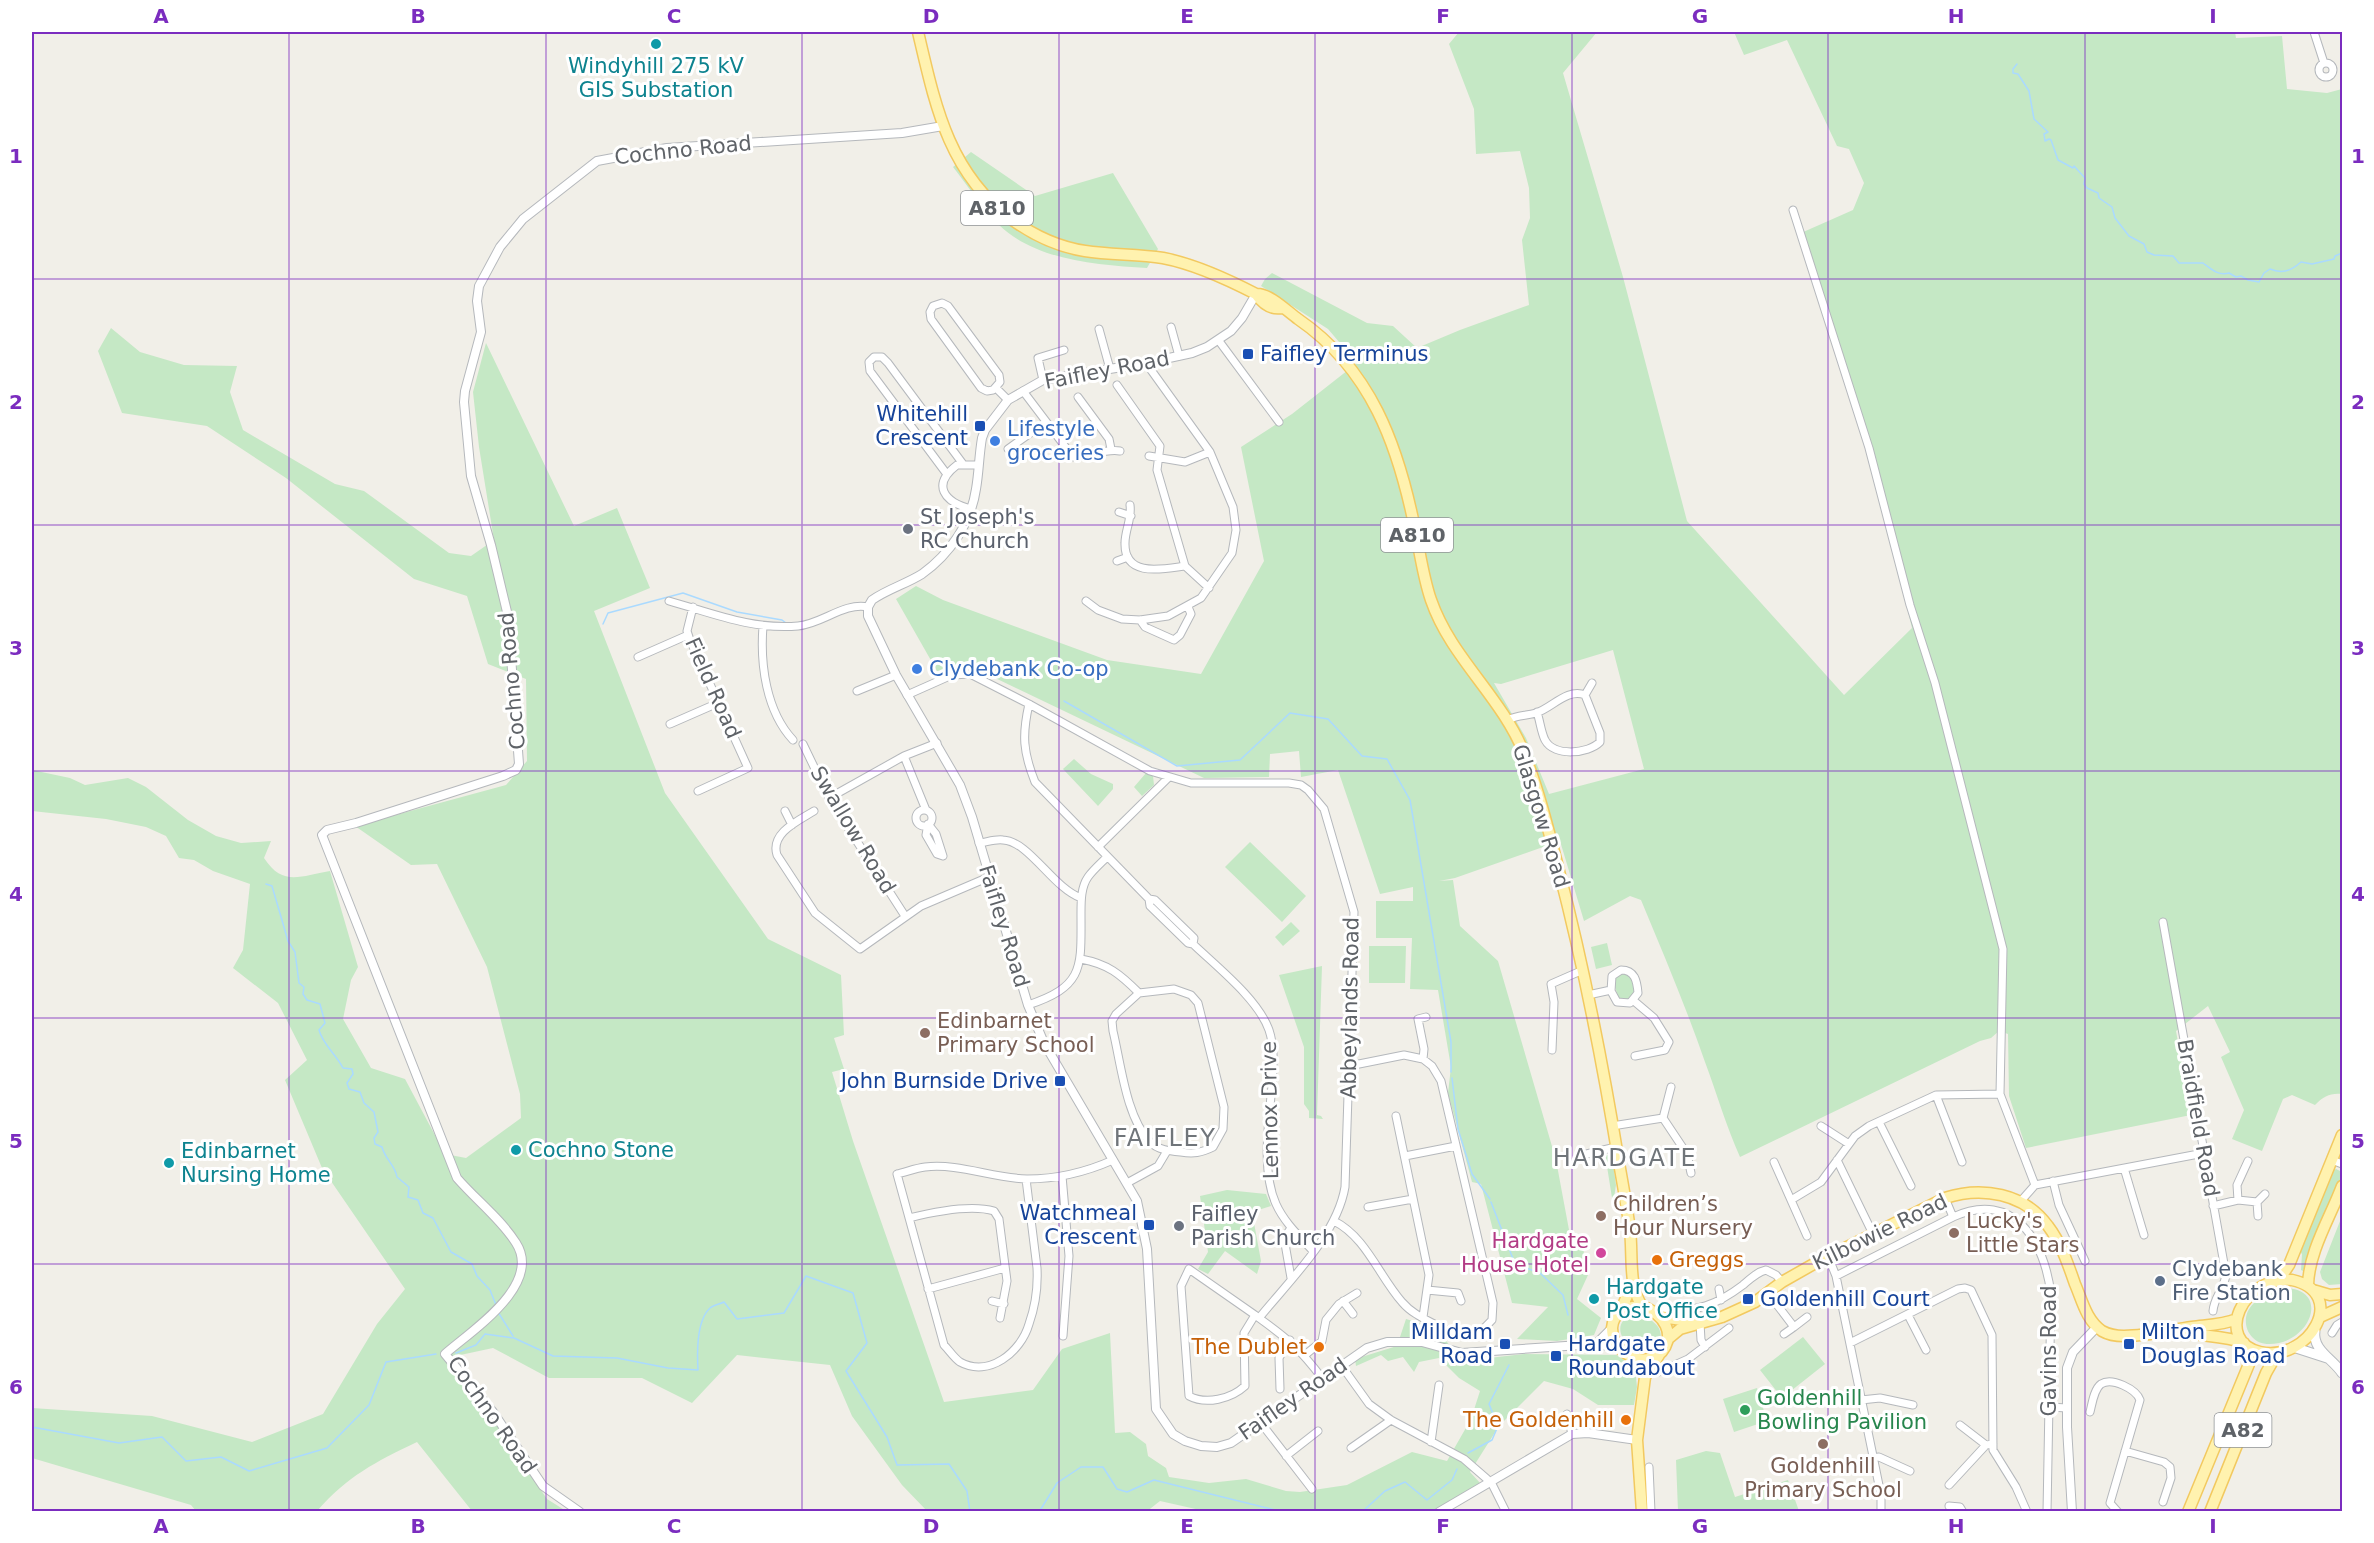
<svg xmlns="http://www.w3.org/2000/svg" width="2374" height="1543" font-family="'DejaVu Sans',sans-serif">
<rect width="100%" height="100%" fill="#f1efe8"/>
<path fill="#c5e8c5" fill-rule="evenodd" d="M1459,32h138l-34,41 60,204 64,244 157,174 68,-67 -43,-180 -68,-215 52,-23 11,-27 -15,-34 -12,-3 -50,-106 -43,15 -10,-23h451l4,2 46,-2 1,6 46,-2 5,53 40,4 15,-4v1005c-12,-1 -18,2 -27,11l-23,-10 -9,4 -21,52 -30,-12 12,-29 -23,-53 9,-5 -22,-46 -32,25 15,84 -165,33 -17,-52 -1,-62 -9,-3 -8,7 -11,3 -240,116c-14,-31 -23,-63 -35,-95 -19,-55 -42,-109 -64,-162l-11,-4 -46,25 -24,-80 -105,37 -16,3 14,-1 7,46 38,35 58,199 16,86 11,2 5,27 -11,24 24,19 -7,17 -37,6 -40,-2 31,-32 -36,-4 -31,-119 -9,-2 -24,-89 3,-26 -13,-77 -28,-1 2,-51h-36v-37h37v-14l-33,7 -42,-124 -37,7 -2,-26 -29,3 -1,23 -65,1 -236,-113 -31,6 -41,-72 20,-13 27,14 164,60 94,14 63,-113 -23,-114 51,-33 65,-51 -29,-34 -67,-43 4,-7 7,-6 95,50 26,3 24,22 43,-18 69,-25 -7,-65 8,-22 -1,-30 -9,-37 -44,3 -2,-45 -25,-65zM1613,650l31,119 -95,25 -23,-56 -32,-55 7,1z
M971,152l64,44 78,-23 45,76 -11,19c-49,-3 -110,-7 -148,-43 -17,-17 -31,-39 -46,-58z
M111,328l29,24 44,13 53,1 -7,26 13,38 92,54 29,7 85,62 22,3 23,-16 -15,-93 -6,-55 13,-49 88,183 43,-18 33,80 -56,23 71,182 103,146 73,36 3,60 -10,3 10,31 -12,3 21,69 91,261 89,-12 29,-41 48,-16 5,100 15,-1 16,12 2,12 18,12 3,9 40,6 37,-4 40,12 14,1 47,-7 65,-33 35,9 24,-42 9,-28 -21,-13 -20,-20 -20,4 -5,10 -11,-15 -15,4 -7,-6 -25,11 -1,-7 42,-13 9,-27 30,9 26,33 62,-7 93,1 18,13 2,19 -3,18h-36l-25,-16 -29,-8 -45,45 -29,46 11,12 -51,28h-221l-49,-11 -14,11 -219,-1 -25,-26 -50,-69 -22,-51 -93,-10 -45,48 -50,-25h-93l-56,-30 -42,9 96,142 19,12h-94l-55,-69c-42,20 -69,34 -100,69h-121l-5,-6 -159,-47v-50l120,8 100,26 71,-28 54,-90 28,-35 -83,-121 -37,-88 22,-20 -29,-57 -45,-35 10,-18 7,-66 -37,-13 -19,-11 -15,-2 -13,-22 -20,-9 -40,-8 -74,-8v-41l38,8 15,7 43,-7 18,9 42,33 28,16 25,7 30,-2 -7,17c19,29 36,18 66,13l28,96 -7,13 -8,39 28,49 34,11 40,75 21,4 55,-40 -1,-24 -33,-127 -50,-103 -26,1 -56,-39 151,-41 21,-24 -1,-82 -38,-15 -21,-68 -53,-17 -128,-101 -79,-52 -85,-13 -24,-62z
M1074,759l17,15 22,10v5l-15,17 -35,-37z
M1146,773l7,3 1,9 -12,11 -8,-9z
M1250,842l56,54 -24,26 -57,-55z
M1291,922l9,9 -17,15 -8,-9z
M1607,943l5,22 -16,4 -5,-22z
M1369,946h37l-1,37h-36z
M1322,966l-5,149 4,1 2,3 -14,-1v-7l-5,-7v-57l-25,-72z
M1622,973l6,1 4,5 3,13 -5,8 -11,-1 -5,-15 1,-6z
M1605,1154l7,3 4,28 -3,19z
M2336,1169l6,3v4l-39,95 -2,-1 1,-16 -2,-2 32,-81z
M1227,1190l39,4 5,12 -19,6 9,49 -4,13 -32,-23 -17,23 -10,-5 10,-17 -8,-56z
M2342,1216v68l-13,1 -7,-6 -2,-7z
M2285,1288c46,1 26,56 -16,56 -21,0 -31,-25 -16,-40 9,-9 20,-13 32,-16z
M1635,1314c15,2 35,16 21,32 -18,21 -57,-22 -21,-32z
M1803,1337l22,27 -43,34 -22,-28z
M1757,1388l10,33 -33,11 -11,-33z
M1706,1451l14,2 15,44 53,-17 11,31h-121l-2,-51z"/>
<g fill="none" stroke-linecap="round" stroke-linejoin="round">
<path stroke="#aadaff" stroke-width="1.5" d="M2017,64l-4,5v4l5,1 11,17 5,28 14,13 -4,2 1,7 4,-2 2,1 7,20 15,8 1,-2 11,12 -1,6 3,4 11,5 1,5 13,9 3,11 14,18 15,8 3,8 7,3 19,1 6,7h24c8,6 15,13 26,10l7,4 5,-1 7,4 11,2 5,-9 6,-4c12,5 21,2 31,-7l11,2 22,-5 1,-3 7,-3
M603,624l5,-11 75,-20 54,19 45,8 4,3
M1064,701l113,65 63,-6 50,-47 38,6 34,37 25,3 23,41 41,242v30
M266,884l6,2 16,55 7,11 4,31 5,4 -1,7 4,6 13,4 5,19 -6,7c4,15 17,24 24,38l9,1 1,5 -6,9 2,6 11,3 4,11 10,9 4,20 -4,6 1,6 7,3c3,12 13,18 15,30l12,10 -1,10 10,3 5,13 10,5 18,34 21,12 5,12 13,14 6,15
M1452,1078l6,51 14,45 18,25
M1491,1202l24,62 25,9 23,22 5,20
M498,1312l15,24
M456,1353l20,-8 9,-11 29,4 39,18 64,2 51,10 30,2c-1,-17 -2,-49 12,-62 4,-3 10,-4 14,-6l13,17 47,-6 22,-37 47,17 14,50 -21,28 41,66 10,28 52,-1 18,27 3,21
M32,1427l87,16 43,-6 24,24 35,-4 28,14 78,-23 42,-43 17,-43 50,-8
M1468,1453l24,-13 6,-14 -9,-22 20,-39
M1039,1512l18,-29 24,-16h22l14,22 10,3 27,-12 129,32
M1362,1512l23,-21 20,-9 22,18 25,-20 5,-11"/>
<g stroke="#b5b8bc" stroke-width="9">
<path id="minor" d="M2314,32l10,31
M2319 70a7 7 0 1 1 14 0a7 7 0 1 1-14 0Z
M1793,210l76,238 41,157 25,78 68,266 -3,145 35,91 -15,17
M942,303l6,3 51,69 1,7 -7,8 -6,1 -6,-3 -50,-69 -1,-7 3,-6z
M1171,327l8,29
M1099,329l11,40
M1219,341l60,81
M1043,380l-5,-22 26,-8
M1117,385l43,61 -3,24 28,96 24,22
M996,388l12,12
M1023,391l50,66c16,1 31,-9 47,-6
M1078,397l31,42 2,10
M1008,449l38,-27
M1149,456l36,6 25,-10
M946,473l-76,-102 -1,-9 5,-5h8l6,6 75,101
M1130,505c2,14 -5,25 -5,38 -1,35 38,26 60,23
M971,509c-27,-7 -40,-24 -14,-44h21
M1119,512l12,4
M1117,561l11,-4
M669,601c43,12 83,29 129,25 24,-2 46,-24 70,-19
M1086,601l12,9 24,9 18,1 28,-4 33,-18 31,-45 4,-23 -3,-23 -23,-55 -64,-89
M693,607l-6,24 3,9 58,128 -50,23
M1140,620l5,7 29,13 6,-5 11,-21 -3,-7
M763,626c-3,38 3,85 30,114
M638,657l50,-22
M857,691l39,-16
M907,695l45,-20 18,-1 59,30 121,67 41,12h98l12,2 7,5 16,19 30,103 -9,275c-8,48 -56,94 -86,131
M1029,704c-7,31 -6,48 6,78l114,117 1,7 38,37 5,1c24,23 65,55 76,86 6,18 4,37 3,55 -3,36 -11,86 4,119 8,18 23,32 37,47
M1537,712c3,9 4,20 8,28 9,17 43,14 55,2v-9l-15,-38 7,-12
M1508,720c9,-5 18,-4 28,-7 16,-5 31,-25 49,-18
M670,724l48,-21
M803,744l26,54 76,118
M904,756l22,54
M829,798l75,-42 33,-13
M916 818a8 8 0 1 1 16 0a8 8 0 1 1-16 0Z
M785,811l7,14
M814,811c-16,10 -44,22 -37,44l38,58 45,36 61,-43 68,-29
M928,824l8,10 7,22 -6,-2 -11,-19z
M979,843c8,-1 16,-4 24,-3 26,1 50,48 78,58
M1098,847l70,-69
M1149,899l6,1 39,38 -1,6
M2163,922l63,353c-2,14 -12,22 -13,36
M1081,959c27,5 39,15 58,34
M1621,970c14,0 16,11 17,23l-8,10 -13,-1 -6,-11 1,-15z
M1174,989l17,6 7,8 26,104 -1,22 -10,18c-12,6 -20,7 -32,5 -11,-1 -23,-2 -31,-10 -24,-25 -29,-78 -37,-111l-1,-10 4,-7 23,-21z
M1588,995l23,-5
M1634,1001l20,17 15,24 -4,8 -30,6
M1028,1005c57,-19 53,-38 53,-92 0,-12 0,-26 7,-36 5,-7 13,-14 19,-20
M1552,1050l2,-48 -3,-18 32,-14
M1423,1059l1,-10 -6,-30 8,-2
M1936,1095l26,67
M1396,1116l33,159 -6,42
M1663,1118l8,-31
M1879,1122l32,64
M1612,1126l51,-8 24,36 4,19
M1821,1126l28,18
M1405,1156l51,-10
M1578,1156l38,-9
M1837,1160l36,74
M2332,1160l10,4
M1774,1162l33,74
M2124,1168l20,67
M1062,1176l7,80 -6,80
M1026,1179l11,89c1,19 -2,39 -8,56 -8,28 -40,54 -69,38 -6,-4 -11,-12 -16,-17l-47,-171c9,-2 19,-6 28,-7 34,-4 67,11 102,12 29,0 59,-7 86,-19
M2053,1181l6,24 26,56
M1127,1183l31,-17 9,-15
M2035,1185l169,-32
M1945,1198l8,19
M1791,1200l30,-18 34,-46 14,-10 67,-31 64,-1
M2238,1200l-1,-15 11,-24
M2257,1202l8,-8
M2213,1206l25,-6 19,2 1,14
M1368,1207l45,-8
M909,1218c24,-6 61,-14 85,-7l5,8 8,62 -7,37
M1334,1221c32,16 45,55 68,81 10,12 25,18 38,25 25,13 33,14 52,-7l1,-17 -52,-222 -9,-15 -9,-7 -19,-4 -55,11
M1828,1256l8,20 45,219v17
M1836,1276l117,-59c61,-28 92,25 98,78l-4,217
M1291,1278l-7,-40 7,-10
M928,1289l77,-21
M1719,1289l2,11
M1427,1290l31,3 3,8
M1768,1293l26,34 13,-10
M992,1301l12,3
M1343,1301l10,13
M1663,1308c32,6 55,-4 80,-23 7,-6 14,-13 23,-15l10,5 6,7
M1255,1315l-11,18 1,53c-14,13 -39,19 -56,10l-8,-110 8,-17 66,46 4,3c29,21 41,31 63,60
M1908,1315l18,35
M1700,1323l1,17 4,7
M2332,1333l5,-8 5,-3
M1784,1334l10,-7
M1850,1343l108,-54 7,-1 6,2 21,45 1,115 23,37 11,25
M1305,1355l17,-14 4,-21 13,-16 18,-11
M1341,1365l28,39 22,16 73,39 23,20
M1659,1372l29,-13 41,-31
M1280,1389l-1,-31 11,-18
M1861,1400l19,-2 33,7
M2050,1407l17,1
M2090,1412c2,-8 4,-23 11,-28 11,-7 35,5 39,16l-30,103 8,9
M1567,1414l5,20
M1261,1423l51,66
M1960,1425l26,20
M1431,1442l8,-57
M1351,1448l40,-28
M2125,1451l39,11 6,5 1,11 -8,24
M1286,1456l32,-25
M1872,1458l7,-1 31,14
M1649,1467l2,45
M1491,1482l15,30
M1949,1485l37,-40 7,-1
M1949,1506l11,1 3,5"/>
</g>
<g stroke="#b5b8bc" stroke-width="10">
<path id="tertiary" d="M1256,294l-14,24 -11,13 -24,16 -15,6 -46,10 -103,17 -35,20 -23,30 -3,8c-3,17 -3,34 -6,51 -5,34 -26,65 -54,85 -16,10 -34,15 -50,26l-4,7v9l28,59 64,110 12,32 56,188 16,38 93,158 10,48 9,160 17,25 12,7 16,5 16,1 14,-4 136,-95 20,-6h35l40,11 134,-9 24,4
M1596,1344l16,-16
M580,1512l-37,-26 -50,-74 -48,-58c26,-23 98,-69 71,-111 -15,-24 -40,-43 -59,-65l-135,-343 5,-5 29,-7 147,-47 13,-6 3,-6 -11,-148 -17,-71 -20,-69 -7,-74 1,-11 16,-59 -4,-31 2,-15 21,-39 23,-28 74,-58 70,-13 235,-15 41,-7
M1439,1512l133,-78 16,-1 49,7
M2072,1512l-5,-85v-59l6,-16 24,-25"/>
</g>
<g stroke="#b6babf" stroke-width="11">
<path id="secondary" d="M2315,1331c-3,19 18,28 27,42
M2293,1347l34,11"/>
</g>
<g stroke="#f2c960" stroke-width="13">
<path id="primary" d="M918,32c17,72 30,140 93,187 22,16 47,28 74,32 26,4 52,3 78,7 32,6 64,21 93,36 13,-1 31,17 42,25 73,50 100,126 117,210 5,23 8,48 16,71 20,58 70,96 93,153 15,38 25,79 35,118 25,96 44,194 60,292 4,22 8,45 11,67 3,25 -2,55 12,76
M1256,294c6,9 14,16 26,14
M2274,1280l9,-6 6,-9 53,-130
M2292,1280c58,13 17,83 -32,72 -46,-11 -19,-76 32,-72z
M2308,1285c1,-34 22,-67 34,-99
M2313,1290l17,5 12,-1
M1642,1306c51,20 17,73 -18,46 -8,-6 -12,-14 -12,-24 1,-16 16,-22 30,-22z
M1620,1312l13,-30
M1661,1317l35,5
M2320,1317l22,-10
M2178,1331c22,6 45,4 66,12
M1668,1339l12,-10 42,-12 33,-15 27,-20 37,-21 126,-63c37,-12 79,-5 103,28 13,17 20,38 27,58 7,16 11,36 27,47 7,4 15,5 22,5 23,0 46,-6 68,-9 15,-2 30,-2 45,-8
M1642,1512l-5,-72 8,-63 14,-22
M2188,1512l61,-148 -2,-17
M2210,1512l56,-139 8,-14 8,-7"/>
</g>
<use href="#minor" stroke="#fff" stroke-width="7"/>
<use href="#tertiary" stroke="#fff" stroke-width="8"/>
<use href="#secondary" stroke="#fff" stroke-width="9"/>
<use href="#primary" stroke="#fff2af" stroke-width="10"/>
</g>
<path fill="none" stroke="#7b2cbf" stroke-width="1.5" stroke-opacity="0.55" d="M289,32v1480M546,32v1480M802,32v1480M1059,32v1480M1315,32v1480M1572,32v1480M1828,32v1480M2085,32v1480M32,279h2310M32,525h2310M32,771h2310M32,1018h2310M32,1264h2310"/>
<g fill="#0f9aa8" stroke="#fff" stroke-width="2">
<circle cx="656" cy="44" r="6"/>
<circle cx="516" cy="1150" r="6"/>
<circle cx="169" cy="1163" r="6"/>
<circle cx="1594" cy="1299" r="6"/>
</g>
<g fill="#1a4fb4" stroke="#fff" stroke-width="2">
<rect x="1242" y="348" width="12" height="12" rx="3"/>
<rect x="974" y="420" width="12" height="12" rx="3"/>
<rect x="1054" y="1075" width="12" height="12" rx="3"/>
<rect x="1143" y="1219" width="12" height="12" rx="3"/>
<rect x="1742" y="1293" width="12" height="12" rx="3"/>
<rect x="1499" y="1338" width="12" height="12" rx="3"/>
<rect x="2123" y="1338" width="12" height="12" rx="3"/>
<rect x="1550" y="1350" width="12" height="12" rx="3"/>
</g>
<g fill="#3f7fe0" stroke="#fff" stroke-width="2">
<circle cx="995" cy="441" r="6"/>
<circle cx="917" cy="669" r="6"/>
</g>
<g fill="#6b7280" stroke="#fff" stroke-width="2">
<circle cx="908" cy="529" r="6"/>
<circle cx="1179" cy="1226" r="6"/>
</g>
<g fill="#8d6e63" stroke="#fff" stroke-width="2">
<circle cx="925" cy="1033" r="6"/>
<circle cx="1601" cy="1216" r="6"/>
<circle cx="1954" cy="1233" r="6"/>
<circle cx="1823" cy="1444" r="6"/>
</g>
<circle fill="#d1479c" stroke="#fff" stroke-width="2" cx="1601" cy="1253" r="6"/>
<g fill="#e8710a" stroke="#fff" stroke-width="2">
<circle cx="1657" cy="1260" r="6"/>
<circle cx="1319" cy="1347" r="6"/>
<circle cx="1626" cy="1420" r="6"/>
</g>
<circle fill="#5c6f8a" stroke="#fff" stroke-width="2" cx="2160" cy="1281" r="6"/>
<circle fill="#2e9e5b" stroke="#fff" stroke-width="2" cx="1745" cy="1410" r="6"/>
<g text-anchor="middle" dominant-baseline="central" stroke-width="6" stroke-linejoin="round" paint-order="stroke">
<g fill="#fff" stroke="#8f9295" stroke-width="1.5">
<rect x="961" y="191" width="72" height="34" rx="4.5"/>
<rect x="1381" y="518" width="72" height="34" rx="4.5"/>
<rect x="2214.5" y="1413" width="57" height="34" rx="4.5"/>
</g>
<g font-size="20" font-weight="bold" fill="#5f6368">
<text x="997" y="208">A810</text>
<text x="1417" y="535">A810</text>
<text x="2243" y="1430">A82</text>
</g>
<g font-size="21" fill="#0d838f" stroke="#fff" text-anchor="start">
<text x="656" y="66" text-anchor="middle">Windyhill 275 kV<tspan x="656" dy="24">GIS Substation</tspan></text>
<text x="528" y="1150">Cochno Stone</text>
<text x="181" y="1151">Edinbarnet<tspan x="181" dy="24">Nursing Home</tspan></text>
<text x="1606" y="1287">Hardgate<tspan x="1606" dy="24">Post Office</tspan></text>
</g>
<g font-size="21" fill="#5f6368" stroke="#fff">
<text transform="translate(683 150) rotate(-6)">Cochno Road</text>
<text transform="translate(1107 370) rotate(-11)">Faifley Road</text>
<text transform="translate(512 681) rotate(-95)">Cochno Road</text>
<text transform="translate(713 688) rotate(66)">Field Road</text>
<text transform="translate(1541 816) rotate(73)">Glasgow Road</text>
<text transform="translate(853 830) rotate(59)">Swallow Road</text>
<text transform="translate(1004 926) rotate(73)">Faifley Road</text>
<text transform="translate(1350 1008) rotate(-89)">Abbeylands Road</text>
<text transform="translate(1270 1110) rotate(-91)">Lennox Drive</text>
<text transform="translate(2198 1118) rotate(80)">Braidfield Road</text>
<text transform="translate(1880 1232) rotate(-26)">Kilbowie Road</text>
<text transform="translate(2049 1351) rotate(-90)">Gavins Road</text>
<text transform="translate(1293 1399) rotate(-35)">Faifley Road</text>
<text transform="translate(492 1415) rotate(55)">Cochno Road</text>
</g>
<g font-size="21" fill="#164399" stroke="#fff" text-anchor="start">
<text x="1260" y="354">Faifley Terminus</text>
<text x="968" y="414" text-anchor="end">Whitehill<tspan x="968" dy="24">Crescent</tspan></text>
<text x="1048" y="1081" text-anchor="end">John Burnside Drive</text>
<text x="1137" y="1213" text-anchor="end">Watchmeal<tspan x="1137" dy="24">Crescent</tspan></text>
<text x="1760" y="1299">Goldenhill Court</text>
<text x="1493" y="1332" text-anchor="end">Milldam<tspan x="1493" dy="24">Road</tspan></text>
<text x="2141" y="1332">Milton<tspan x="2141" dy="24">Douglas Road</tspan></text>
<text x="1568" y="1344">Hardgate<tspan x="1568" dy="24">Roundabout</tspan></text>
</g>
<g font-size="21" fill="#366cbe" stroke="#fff" text-anchor="start">
<text x="1007" y="429">Lifestyle<tspan x="1007" dy="24">groceries</tspan></text>
<text x="929" y="669">Clydebank Co-op</text>
</g>
<g font-size="21" fill="#5b616d" stroke="#fff" text-anchor="start">
<text x="920" y="517">St Joseph's<tspan x="920" dy="24">RC Church</tspan></text>
<text x="1191" y="1214">Faifley<tspan x="1191" dy="24">Parish Church</tspan></text>
</g>
<g font-size="21" fill="#785e54" stroke="#fff" text-anchor="start">
<text x="937" y="1021">Edinbarnet<tspan x="937" dy="24">Primary School</tspan></text>
<text x="1613" y="1204">Children’s<tspan x="1613" dy="24">Hour Nursery</tspan></text>
<text x="1966" y="1221">Lucky's<tspan x="1966" dy="24">Little Stars</tspan></text>
<text x="1823" y="1466" text-anchor="middle">Goldenhill<tspan x="1823" dy="24">Primary School</tspan></text>
</g>
<g font-size="21" fill="#b23c85" stroke="#fff" text-anchor="end">
<text x="1589" y="1241">Hardgate<tspan x="1589" dy="24">House Hotel</tspan></text>
</g>
<g font-size="21" fill="#c56008" stroke="#fff" text-anchor="end">
<text x="1669" y="1260" text-anchor="start">Greggs</text>
<text x="1307" y="1347">The Dublet</text>
<text x="1614" y="1420">The Goldenhill</text>
</g>
<g font-size="21" fill="#4e5e75" stroke="#fff" text-anchor="start">
<text x="2172" y="1269">Clydebank<tspan x="2172" dy="24">Fire Station</tspan></text>
</g>
<g font-size="21" fill="#27864d" stroke="#fff" text-anchor="start">
<text x="1757" y="1398">Goldenhill<tspan x="1757" dy="24">Bowling Pavilion</tspan></text>
</g>
<g font-size="24" letter-spacing="1.5" fill="#70757a" stroke="#fff">
<text x="1165" y="1138">FAIFLEY</text>
<text x="1625" y="1158">HARDGATE</text>
</g>
</g>
<rect width="2374" height="1543" fill="none" stroke="#ffffff" stroke-width="66"/>
<rect x="33" y="33" width="2308" height="1477" fill="none" stroke="#7b2cbf" stroke-width="2"/>
<g font-size="20" text-anchor="middle" font-weight="bold" fill="#7b2cbf">
<text x="161" y="23">A</text>
<text x="418" y="23">B</text>
<text x="674" y="23">C</text>
<text x="931" y="23">D</text>
<text x="1187" y="23">E</text>
<text x="1443" y="23">F</text>
<text x="1700" y="23">G</text>
<text x="1956" y="23">H</text>
<text x="2213" y="23">I</text>
<text x="16" y="163">1</text>
<text x="2358" y="163">1</text>
<text x="16" y="409">2</text>
<text x="2358" y="409">2</text>
<text x="16" y="655">3</text>
<text x="2358" y="655">3</text>
<text x="16" y="901">4</text>
<text x="2358" y="901">4</text>
<text x="16" y="1148">5</text>
<text x="2358" y="1148">5</text>
<text x="16" y="1394">6</text>
<text x="2358" y="1394">6</text>
<text x="161" y="1533">A</text>
<text x="418" y="1533">B</text>
<text x="674" y="1533">C</text>
<text x="931" y="1533">D</text>
<text x="1187" y="1533">E</text>
<text x="1443" y="1533">F</text>
<text x="1700" y="1533">G</text>
<text x="1956" y="1533">H</text>
<text x="2213" y="1533">I</text>
</g>
</svg>
